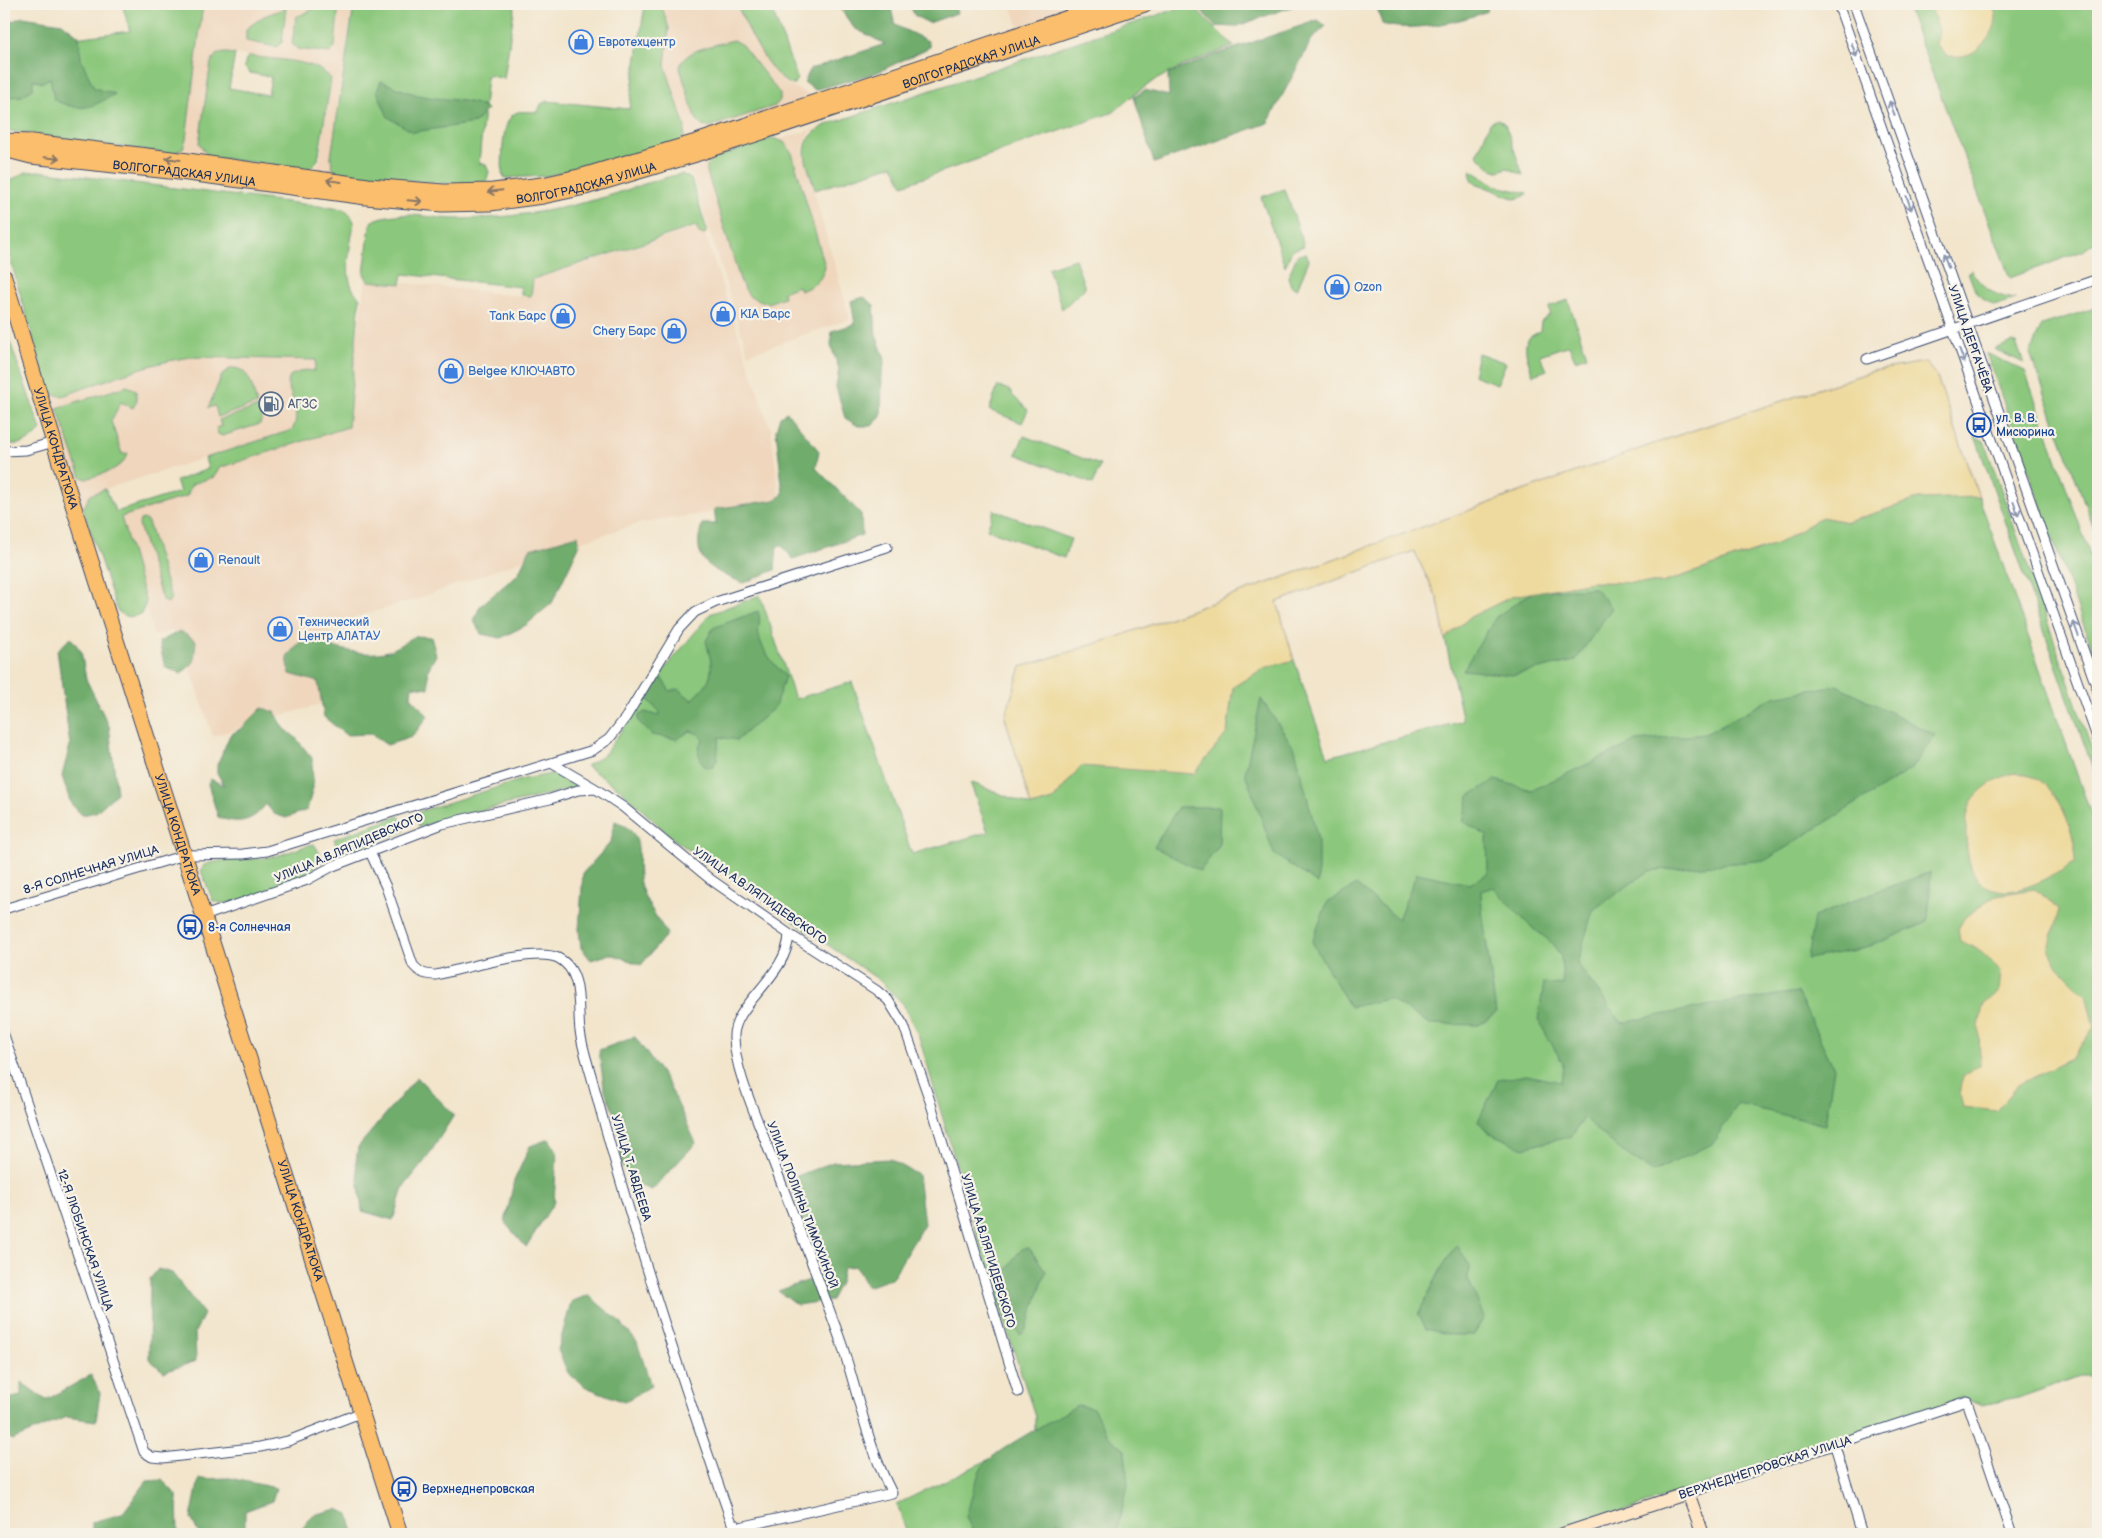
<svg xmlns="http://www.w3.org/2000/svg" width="2102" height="1538" font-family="'Balsamiq Sans',sans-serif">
<rect width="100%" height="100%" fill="#f7f3e8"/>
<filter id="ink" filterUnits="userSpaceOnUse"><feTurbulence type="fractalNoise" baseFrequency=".02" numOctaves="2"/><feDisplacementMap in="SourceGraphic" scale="10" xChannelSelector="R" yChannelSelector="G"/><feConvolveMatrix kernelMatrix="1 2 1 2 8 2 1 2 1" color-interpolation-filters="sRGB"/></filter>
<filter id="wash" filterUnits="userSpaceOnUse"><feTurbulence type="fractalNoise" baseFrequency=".0096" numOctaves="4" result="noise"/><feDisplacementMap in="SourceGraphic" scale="20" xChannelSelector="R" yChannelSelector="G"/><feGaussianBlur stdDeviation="1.12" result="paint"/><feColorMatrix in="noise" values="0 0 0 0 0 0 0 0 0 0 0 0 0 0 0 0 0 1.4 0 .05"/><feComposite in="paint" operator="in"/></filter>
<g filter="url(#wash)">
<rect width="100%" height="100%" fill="#f2e5cc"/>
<path fill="#efd6bc" d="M203,4h149l-21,153v6l8,12 -27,-4 8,-9 11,-83 -5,-8 -10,-5 -90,-13 -9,1 -8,105 -37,-5 14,-15z
M661,4h75l33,61 18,19 27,13 -134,46 5,-16 -20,-62 4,-37z
M1011,4h77l-69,24z
M823,126l-12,5 -7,12 -1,10 47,166 -102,35 -55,-176 -4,-5 -8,-2z
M702,226l69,204 9,72 -143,22 -103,32 -117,43 -89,26 20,71 -135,40 -33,-97 -8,-8 -18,5 -35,-121 69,-21 6,-12 20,-5 6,-10 124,-41 22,-148 161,19 6,-17z
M191,357l125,3 -1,12 -10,-2 -13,5 -5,8 9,30v11l-3,6 -188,59 -21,14 -1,6 -36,-123 2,3z"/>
<path fill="#8bc77c" stroke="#537b6d" d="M122,4h81l-17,135 -3,9 -11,6 -168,-24v-83l126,-16z
M325,4h6l7,7 -3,36 -5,6 -33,-4 -5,-5 4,-27z
M354,4h161l-11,75 -17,-4 -8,88 7,2 3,7 -3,11 -5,3 -142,-11 -7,-7 -1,-11z
M645,4h16l8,24 -4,37 20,62 -1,10 -4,6 -133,33 -42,2 -3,-5c1,-15 -2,-56 16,-61 5,-1 14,0 20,0l3,-8 6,-3 82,8z
M736,4h34l27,74 -3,7c-24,-4 -47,-60 -58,-81z
M1191,4h10l-2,9 35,33c-49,19 -81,29 -120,66l-211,73 -10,-20 -78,25c-8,-29 -22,-48 11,-65z
M1906,4h192v236l-15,11 -73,27z
M286,8l-4,34 -6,5 -30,-6v-12l18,-13z
M733,40l9,5 38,49v6l-5,6 -66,21 -7,-1 -7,-9 -15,-49c2,-19 37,-23 53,-28z
M226,53l9,1 -6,34 39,7 3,-18 -21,-4 -6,-6 2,-8 4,-3c23,4 68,3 81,23l-13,81 -9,9 -101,-12 -9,-14 12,-81 6,-8z
M1498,119l7,5 18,51 -15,-7 -10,3 -6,-2 -15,-14 13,-32z
M773,138l11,4 8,11 33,113c-3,15 -11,20 -25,25l-2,-5 -15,6 1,5 -16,6 -18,-6 -9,-14 -34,-111v-7l7,-7z
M1471,170l25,16 31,7 -2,3 -10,3 -42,-17 -3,-9z
M39,171l303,38 8,5 4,8c-3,24 -14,59 6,76l-12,129 -129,41 -5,9 -22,7 -5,12 -66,21 25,86 -5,11c-10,4 -16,4 -24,-4l-34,-101 7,-14 15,-6 11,23 64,-20 -4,-11 32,-12 -3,-11 87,-28c9,-14 0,-32 -5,-47l4,-8 14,-5 9,1 2,-11 -125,-3c-44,6 -86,24 -128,39l-8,-1 -8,-9 -43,-148v-54l22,-12z
M682,174l9,5 16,51 -3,5 -5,-2 -3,-7 -163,53 -2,17 -10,-1v-8l-118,-13 -2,10 -33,-3 -4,-7 6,-49 2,-4c26,-12 55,-3 83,-2 51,0 101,-8 150,-22 26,-8 50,-18 77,-23z
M1285,189l19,57 -12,4 -7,17 -24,-70z
M1306,253l3,7 -12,29 -6,-3 -3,-9 9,-21z
M1075,259l10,29 -23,21 -14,-41z
M1971,270c11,18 23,26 44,29l-21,7 -18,-13 -8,-21z
M1568,300l19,56 -12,4 -6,-15 -29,10 7,15 -14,5c-3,-9 -12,-29 -4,-37 3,-3 7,-4 11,-7l1,-9 9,-8 -1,-7z
M2098,307v233l-68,-187 12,-28z
M4,325l37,105c-10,11 -23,18 -37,12z
M2013,342l3,1 8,20 -30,-14z
M1478,353l28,10 -9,21 -24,-9z
M1986,353l39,18 73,206v88z
M231,368c20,-1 21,21 26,36l-39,13 -3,-11 -7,2 14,-33z
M127,386l9,4 1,10 -4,8 -12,-6 -10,19 11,33 6,-1c-7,18 -25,20 -42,26l-5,-2 -24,-69z
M998,386l14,5v4l16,15 -6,13 -33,-13z
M258,407l4,11 -2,6 -38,12 -4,-2 -2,-6 5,-2 -2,-6z
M1024,436l76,29 -7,19 -77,-30z
M1975,436l9,5 114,325v17z
M1979,497l119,337v542h-18l-62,22 -37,7 -18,-7 -408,136h-648l-10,-30 138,-67v-21l-53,-164 -63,-215 -16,-33 -24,-24 -207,-142 -50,-47 -36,-25 18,-11 64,-90 42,-51 50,-19 35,104 57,-17 60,172 76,-22 -18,-50 61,24 22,-6 28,-34 36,2 110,-35 6,-46 31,-19 30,-8 34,97 135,-36 -18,-82 25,-22 43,-21 79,-14 70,1 117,-40 43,-26 25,5 71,-23z
M994,510l77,29 -7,19 -77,-29z
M144,519l4,3 23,76 -3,5 -6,-3 -23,-75 1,-5z
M556,773l24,13c-53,15 -108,25 -161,41l-4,-14 109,-34z
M399,816l6,15 -64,27 -7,-19z
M314,844l7,11v8c-16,16 -69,37 -92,40 -5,1 -11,-1 -16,-2l-12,-30 3,-6c21,-8 44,-4 66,-8 15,-2 29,-10 44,-13z"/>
<path fill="#70ac6c" stroke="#466e65" d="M837,4h53l5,21 33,16 2,6 -54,26 -61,17 -11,-8 6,-13 75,-25 -31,-16z
M909,4h45l3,9 -28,10 -14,-7z
M1204,4h95l-64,23 -20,-1 -14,-16z
M1376,4h112l-1,7c-26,11 -78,22 -105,13z
M23,17l39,6 17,13 2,23 13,29 21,6c-26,15 -33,18 -61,6l-4,-22 -9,5 -8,-4v10l-11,7 -12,1 -6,-9v-64z
M1318,20l8,6 -14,13 -44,84 -114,40 -20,-66 11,-7 24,6 -1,-22 47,-19z
M381,81c12,5 25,11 37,14 22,6 50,2 69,14l-12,14 -62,9 -25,-15 -11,-26z
M864,297l10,8 2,30 9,24 -3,15 -1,43 -9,9h-14l-13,-8 -9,-31 3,-18 -8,-23 1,-15 23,-7 -4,-23z
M787,412l32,39 -3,17 45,46 1,21 -69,24 -11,-13h-5l-2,24 -32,13c-31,-13 -53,-21 -41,-59h14l-2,-15 61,-9 8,-6 -7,-64 4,-14z
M578,535l1,11 -27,57 -26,22 -25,13 -20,-4 -7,-13 6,-15 38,-32 12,-25z
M1595,588l17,20 -37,53 -63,14 -49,-5 33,-53 38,-26z
M758,611c4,10 -1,15 1,24 2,15 16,30 26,41l-10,31 -38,33 -18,-3 -2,23 -5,8 -8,-2c-5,-11 -9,-16 -1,-26l-4,-6 -9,-3 -13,8 -25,-4 -14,-14 1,-6 6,-3 14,4 1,-4 -13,-13 13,-23 10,15 8,-2 14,11c23,-22 22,-30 14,-59l7,-13z
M180,631l16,10 -2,21 -13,12 -16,-7 -6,-25z
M416,636l15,1 5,18 -8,15 1,18 -17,-2 -1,11 17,19 -16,21 -25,8 -16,-11 -25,1 -22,-18 -6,-35 -28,-8 -3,-18 15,-16c27,4 59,19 86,11 9,-3 19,-11 28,-15z
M71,638l10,13 5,28 23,47 8,67 -21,19 -14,3 -11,-11 -9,-28 8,-31 -13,-95z
M1837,685l98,50 -24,34 -145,91 -117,11 -56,39 -16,54 45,59 89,-18 86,-13 37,76 -9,57 -87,-21 -26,40 -59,28 -34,-23 -35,-31 -12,18 -49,12 -35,-16 -10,-11 20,-41 28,-5 35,7 2,-18 -25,-44 6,-37 19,2 -2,-29 -10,-14 -22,-17 -36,-38 -12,4 1,19 14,103 -17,12 -49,-1 -41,-25 -39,8 -38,-65 15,-39 29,-18 42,34 19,-46 53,11 18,-11 -1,-37 -24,-15 6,-25 26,-16 37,10 105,-49 68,-7 69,-37z
M1261,699l34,50 23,91v44l-44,-30 -29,-81z
M262,708l13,4 9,16 12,10 16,20 1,30 -6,22 -21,8 -12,-4 -8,-10c-13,18 -28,21 -48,13l-10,-33 2,-5 14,6 -7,-12v-8l13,-30 12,-7z
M1178,807h42l-1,39 -19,25 -46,-24z
M615,821c35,13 18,38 26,66 5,16 18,33 26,47l-26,31 -30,-11 -20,6 -10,-12 -2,-18 4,-57 28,-31z
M1931,872l-3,50 -62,26 -59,11 7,-42 58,-24z
M635,1037l33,46 28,60 -44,47 -17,-6 -13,-18 -5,-45 -13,-33 -5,-38z
M417,1077l37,38 -27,43 -24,30 -10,32 -31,-9 -6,-49 2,-15z
M549,1139l8,13 -3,50 -28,45 -21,-24 9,-42 16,-35z
M890,1159l28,16 6,49 -32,54 -25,9 -12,-21 -12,2 -3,15 -9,17 -34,5 -19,-14 43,-15 -27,-80 -2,-18 41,-16z
M1457,1245l13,21 -3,10 17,41 -10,18h-22l-26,-6 -8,-15 24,-47z
M1023,1248h6l17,23 -20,59 -6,5c-7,-10 -16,-22 -20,-34 -5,-18 12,-42 23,-53z
M158,1269l14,4 32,41 -9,18 1,29 -32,11 -15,-13 1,-80z
M588,1295l31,26 18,21 14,44 -27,16 -38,-15 -18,-14 -10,-23 13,-48z
M91,1375l9,18 -4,28 -30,-4 -54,23 -8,-6v-29l3,-6 14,-3v-14l25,18z
M1077,1405l16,3 15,28 17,14 3,36 -11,43c-20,9 -41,2 -60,-9l-3,14h-80l-8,-17c5,-16 8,-34 15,-48 9,-18 76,-50 96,-64z
M230,1478l46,10 -4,13 -27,10v21l2,2h-48l-8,-16 8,-39z
M162,1480l15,15 1,39h-86v-12l30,-8 25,-33z
M337,1509l12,5 5,20h-56l15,-19z"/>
<path fill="#eeda9e" stroke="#84847e" d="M1930,4h60c17,16 -6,45 -23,51 -6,2 -14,1 -20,1l-11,-11 3,-14z
M1925,362l12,15 42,120 -61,2 -71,23 -25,-5 -43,26 -117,40 -70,-1 -79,14 -43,21 -25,22 -7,-39 -24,-49 -137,51 17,58 -30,8 -31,19 -6,46 -33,41 -113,-8 -28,34 -22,6 -26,-89 16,-50 96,-30 556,-200 200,-66z
M2016,772c6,2 16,4 22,7 25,18 37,54 38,83 -20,12 -43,26 -67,29 -8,1 -26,-4 -32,-11 -12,-16 -16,-66 -3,-82 11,-14 25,-20 42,-26z
M2035,889l24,20 -10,40 9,18 28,28 8,32 -23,32 -53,26 -21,26 -34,-4 -3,-12 3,-19 17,-11 -1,-38 4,-22 16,-12 2,-22 -23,-22 -18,-8 -2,-12 7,-12 32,-22z"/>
</g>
<g filter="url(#ink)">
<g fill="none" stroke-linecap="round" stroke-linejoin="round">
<g stroke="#3b4a6e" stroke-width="11">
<path id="street" d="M1838,4l260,736
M1854,4l244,687
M1867,359l231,-80
M4,451l22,-1 28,-8
M553,764l43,25
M370,852l16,35 27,78c7,8 12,10 23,10 26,-6 100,-28 122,-17 26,13 19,51 22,73 2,15 7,30 11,44 40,151 89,301 141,448l8,4 152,-34c-25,-47 -34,-101 -51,-151 -24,-68 -51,-135 -76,-202 -11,-29 -30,-71 -31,-102 -2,-33 54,-62 55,-104
M4,909l181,-54 58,-1 24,-3 326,-101 16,-11 17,-22 53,-88 16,-17 21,-10 171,-55
M204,916l103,-36 26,-14 109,-42 108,-25 28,-9 18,-1 27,18 87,72 79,55 87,56 12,10 16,26 26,75 88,291
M4,1035l140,417 8,5 11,1 97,-11 28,-6 72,-28
M1835,1446l27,88
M1688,1493l279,-92 45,133"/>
</g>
<g stroke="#3b4a6e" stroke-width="14">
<path id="secondary" d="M1563,1534l125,-41 15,41"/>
</g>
<g stroke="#3b4a6e" stroke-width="17">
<g id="primary">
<path d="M4,141l28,1 156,19 180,25 76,6 49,-1 49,-6 41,-9 110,-33 417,-139"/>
<path id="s1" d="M4,149l27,7 157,17 178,24 76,7 48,-1 53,-7 42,-9 111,-33 449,-150"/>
<path id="s2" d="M4,277l64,212 332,1045"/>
</g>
</g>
<use href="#street" stroke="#fff" stroke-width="9"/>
<use href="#secondary" stroke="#fde5c5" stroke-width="12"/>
<use href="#primary" stroke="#fabe6d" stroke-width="15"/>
</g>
<defs><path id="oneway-shaft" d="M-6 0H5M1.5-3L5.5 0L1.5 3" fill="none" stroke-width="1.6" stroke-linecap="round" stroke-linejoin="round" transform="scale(1.25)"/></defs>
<g stroke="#8d97ae">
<use href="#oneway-shaft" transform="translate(1854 50) rotate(70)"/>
<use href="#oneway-shaft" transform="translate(1892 108) rotate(-110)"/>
<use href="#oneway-shaft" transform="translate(1909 203) rotate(70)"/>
<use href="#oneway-shaft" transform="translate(1946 261) rotate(-110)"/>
<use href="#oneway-shaft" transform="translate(1962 356) rotate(70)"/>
<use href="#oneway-shaft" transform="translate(2016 509) rotate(70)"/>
<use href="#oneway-shaft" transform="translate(2076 629) rotate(-110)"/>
</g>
<g stroke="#8a7666">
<use href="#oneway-shaft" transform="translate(52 158) rotate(6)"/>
<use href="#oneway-shaft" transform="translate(173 159) rotate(-173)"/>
<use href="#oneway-shaft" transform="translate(334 181) rotate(-172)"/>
<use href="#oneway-shaft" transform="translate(495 191) rotate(174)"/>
<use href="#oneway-shaft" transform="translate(415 201) rotate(5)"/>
</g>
</g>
<defs>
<g id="shop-ring" transform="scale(1.25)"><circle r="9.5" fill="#f7f3e8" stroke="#3f7fe0" stroke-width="1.5"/><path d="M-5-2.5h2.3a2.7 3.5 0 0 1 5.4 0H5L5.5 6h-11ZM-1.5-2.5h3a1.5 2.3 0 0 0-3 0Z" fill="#3f7fe0"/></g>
<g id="fuel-ring" transform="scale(1.25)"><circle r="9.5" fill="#f7f3e8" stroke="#5c6f8a" stroke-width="1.5"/><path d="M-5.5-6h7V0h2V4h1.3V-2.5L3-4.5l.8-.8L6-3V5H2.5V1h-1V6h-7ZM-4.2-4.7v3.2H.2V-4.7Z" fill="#5c6f8a"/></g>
<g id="bus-ring" transform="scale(1.25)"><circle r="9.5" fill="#f7f3e8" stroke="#1a4fb4" stroke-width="1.5"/><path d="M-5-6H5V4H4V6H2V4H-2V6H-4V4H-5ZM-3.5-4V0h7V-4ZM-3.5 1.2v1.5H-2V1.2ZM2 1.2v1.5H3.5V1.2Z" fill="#1a4fb4"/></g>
</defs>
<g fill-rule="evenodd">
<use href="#shop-ring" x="581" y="42"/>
<use href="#shop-ring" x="1337" y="287"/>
<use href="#shop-ring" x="723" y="314"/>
<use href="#shop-ring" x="563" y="316"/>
<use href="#shop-ring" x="674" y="331"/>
<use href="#shop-ring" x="451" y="371"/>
<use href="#fuel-ring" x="271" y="404"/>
<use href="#bus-ring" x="1979" y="425"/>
<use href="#shop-ring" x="201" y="560"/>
<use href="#shop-ring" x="280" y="629"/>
<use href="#bus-ring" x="190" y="927"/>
<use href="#bus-ring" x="404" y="1489"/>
</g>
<g text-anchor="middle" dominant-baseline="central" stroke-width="4.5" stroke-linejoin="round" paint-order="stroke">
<g font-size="12" fill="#366cbe" stroke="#f7f3e8" text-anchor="start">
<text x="598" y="42">Евротехцентр</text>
<text x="1354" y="287">Ozon</text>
<text x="740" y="314">KIA Барс</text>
<text x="546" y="316" text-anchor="end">Tank Барс</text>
<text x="656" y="331" text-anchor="end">Chery Барс</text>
<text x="468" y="371">Belgee КЛЮЧАВТО</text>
<text x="218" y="560">Renault</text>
<text x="298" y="622">Технический<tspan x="298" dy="14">Центр АЛАТАУ</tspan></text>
</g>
<g font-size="12" fill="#1b2f5e" stroke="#f7f3e8">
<text stroke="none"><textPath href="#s1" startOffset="992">ВОЛГОГРАДСКАЯ УЛИЦА</textPath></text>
<text stroke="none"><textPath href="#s1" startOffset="182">ВОЛГОГРАДСКАЯ УЛИЦА</textPath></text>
<text stroke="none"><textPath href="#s1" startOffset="588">ВОЛГОГРАДСКАЯ УЛИЦА</textPath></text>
<text transform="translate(1970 339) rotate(71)">УЛИЦА ДЕРГАЧЁВА</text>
<text stroke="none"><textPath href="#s2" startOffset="179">УЛИЦА КОНДРАТЮКА</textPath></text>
<text stroke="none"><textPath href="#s2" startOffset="584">УЛИЦА КОНДРАТЮКА</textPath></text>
<text transform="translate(349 848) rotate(-23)">УЛИЦА А.В.ЛЯПИДЕВСКОГО</text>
<text transform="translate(91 870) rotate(-17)">8-Я СОЛНЕЧНАЯ УЛИЦА</text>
<text transform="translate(760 896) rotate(35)">УЛИЦА А.В.ЛЯПИДЕВСКОГО</text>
<text transform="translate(631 1168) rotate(73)">УЛИЦА Т. АВДЕЕВА</text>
<text transform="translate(802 1205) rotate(69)">УЛИЦА ПОЛИНЫ ТИМОХИНОЙ</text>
<text stroke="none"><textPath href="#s2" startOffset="989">УЛИЦА КОНДРАТЮКА</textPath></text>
<text transform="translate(85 1240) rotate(71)">12-Я ЛЮБИНСКАЯ УЛИЦА</text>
<text transform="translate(988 1251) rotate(73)">УЛИЦА А.В.ЛЯПИДЕВСКОГО</text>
<text transform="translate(1765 1468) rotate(-18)">ВЕРХНЕДНЕПРОВСКАЯ УЛИЦА</text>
</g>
<g font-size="12" fill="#4e5e75" stroke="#f7f3e8" text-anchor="start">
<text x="288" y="404">АГЗС</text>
</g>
<g font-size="12" fill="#164399" stroke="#f7f3e8" text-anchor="start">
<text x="1996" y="418">ул. В. В.<tspan x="1996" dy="14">Мисюрина</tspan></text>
<text x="208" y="927">8-я Солнечная</text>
<text x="422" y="1489">Верхнеднепровская</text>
</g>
</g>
<rect width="2102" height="1538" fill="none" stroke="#f7f3e8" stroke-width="20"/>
</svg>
